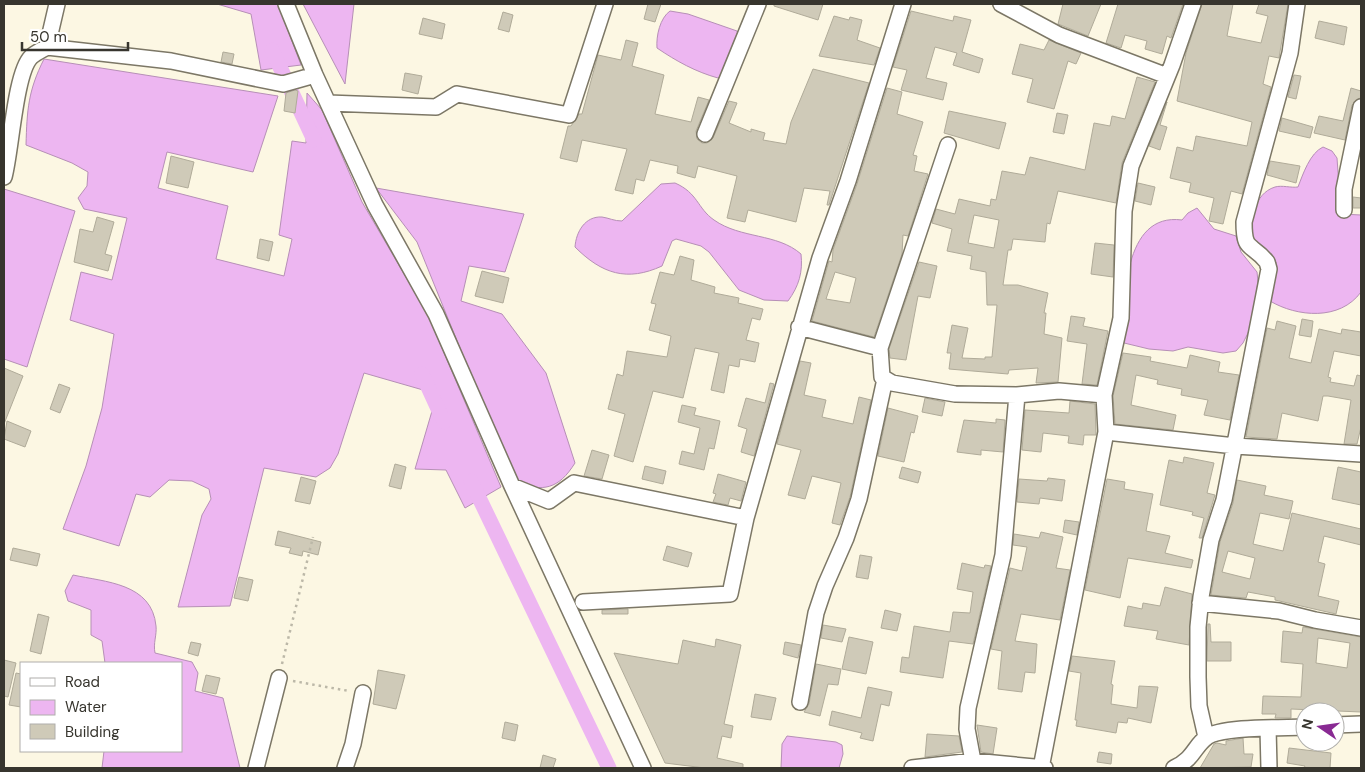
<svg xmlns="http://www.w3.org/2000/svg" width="1365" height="772" font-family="'DM Sans',sans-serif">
<rect width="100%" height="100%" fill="#fcf7e3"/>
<path fill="#edb6f1" stroke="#b68fb6" d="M217,4h61l23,61 -40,5 -10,-56z
M303,4h51l-9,80z
M670,11l18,3 49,17 2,6 -15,37 -6,4c-22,-6 -42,-17 -61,-30 -1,-12 3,-30 13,-37z
M44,59l234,37 -25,76 -86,-20 -9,36 70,18 -12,53 68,17 8,-37 -13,-4 13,-94 14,2 1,-50 15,17 40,92 66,113 73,172 -36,21 -19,-38 -31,-1 22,-75 -73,-21 -26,81 -8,14 -14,9 -52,-9 -34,138 -52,1 24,-92 9,-16 -2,-10 -17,-8 -23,-1 -19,17 -14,-3 -17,52 -56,-17 23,-63 16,-58 12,-74 -44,-14 11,-48 31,8 15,-62 -43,-9 -6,-11 9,-12 1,-14 -16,-9 -46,-18c1,-35 2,-54 18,-86z
M1323,147l9,4 5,7 4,56 20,1v77c-21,29 -64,25 -91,9l6,-39 -25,-22c0,-19 2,-46 24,-53 7,-2 16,1 23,0 5,-13 12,-34 25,-40z
M675,183c23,10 22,25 39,37 27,19 63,13 87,34 2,18 -2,32 -13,47l-24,-1 -25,-10 -30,-38 -8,-6 -25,-7 -4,2 -10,25c-35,16 -60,8 -87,-19 1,-15 10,-31 27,-30 7,1 12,4 20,4l39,-37z
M376,188l148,26 -19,58 -36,-6 -8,35 41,13 44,59 29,90c-17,27 -31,28 -60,21l-98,-242z
M4,189l71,22 -48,156 -23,-8z
M1197,208l17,21 22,7 5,16 16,20 1,10 -7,45 -8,16 -7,8 -13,2 -35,-6 -15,4 -24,-2 -29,-7c5,-40 2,-130 62,-122l6,-7z
M73,575c32,7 79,8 83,51 1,9 -3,17 -1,27l37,9 6,11 -3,18 28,7 17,70h-138l2,-17h77v-88h-76l-3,-22 -11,-6v-25l-23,-9 -3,-10z
M787,736l49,6 6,3 1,9 -4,14h-58l1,-24z"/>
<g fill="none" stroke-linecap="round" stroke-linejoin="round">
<path stroke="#edb6f1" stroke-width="15" d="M272,50l42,90
M422,374l22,48
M471,481l138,287"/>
</g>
<path fill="#cfcab8" stroke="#b0ab99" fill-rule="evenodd" d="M648,4h13l-6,18 -11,-3z
M774,4h49l-5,16 -44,-14z
M1063,4h38l-13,32 -30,-12z
M1118,4h65l-12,34 -4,-2 -5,18 -17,-5 2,-8 -22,-6 -4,13 -15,-5z
M1202,4h31l-6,32 34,7 7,-27 -12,-3 3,-9h29l-9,54 -10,-2 -6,28 8,3 -29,107 -11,-3 -8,33 -14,-3 5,-23 -25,-6 2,-9 -21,-5 7,-31 16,4 3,-15 51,10 5,-24 -75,-21 9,-48z
M911,11l42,10 1,-5 17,4 -9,32 21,7 -4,14 -26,-8 4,-12 -22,-6 -9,31 21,5 -4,17 -42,-10 6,-20 -14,-3z
M503,12l10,3 -4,17 -11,-3z
M834,16l15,4 1,-3 12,3 -5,20 23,8 -6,17 -55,-9z
M423,18l22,6 -3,15 -23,-5z
M1319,21l28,6 -3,18 -29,-7z
M626,40l12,3 -6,23 32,9 -9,39 36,8 7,-25 11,3 -13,31 1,8 5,4h5l6,-5 16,-37 8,2 -8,20 22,9v-3l14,4 -2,7 23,4 5,-22 22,-53 56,14 -40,122h-2l3,-14 -26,-3 -8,34 -48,-12 -3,12 -18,-4 10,-42 -39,-10 -3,12 -18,-5 1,-7 -28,-6 -6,21 -8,-2 -3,15 -18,-4 12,-41 -45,-9 -5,22 -17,-4 8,-32h3l8,-12h3l16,-59 23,5z
M1049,40l32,13 -5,11 -8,-3 -14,48 -27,-7 6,-23 -21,-5 8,-30 24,6z
M223,52l11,2 -2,10 -11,-2z
M405,73l17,3 -4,18 -16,-4z
M1294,75l7,1 -5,23 -8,-2z
M1137,77l18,5 -33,81 -6,40 -58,-12 -8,33 -3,-1 -2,19 -32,-3 -2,11h-3l-5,35h15l30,8 -4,20h2l-2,21 18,4 -4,44 -22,1 2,-15 -29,2 -1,4 -59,-5 2,-16h-4l5,-28 16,3 -6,30 23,1v-2h7l5,-52h-10l-1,-33 -16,-3 2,-13 -25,-5 5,-22 -20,-6 4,-14 19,5 4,-15 31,7 1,-7 5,1 6,-29 23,4 5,-18 55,13 9,-47 16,3 2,-10 13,3zM974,215l25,5 -5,28 -26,-5z
M887,88l15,4 -5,22 26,8 -10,33 4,1 -3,15 14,3 -20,62 -5,-1 -1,19 -28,83 -62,-16 17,-60 3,1 1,-12 24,-66zM835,272l21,6 -6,25 -24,-4z
M1351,88l10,3v6l-9,8 -7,35 -31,-7 5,-17 24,5z
M295,90l3,1 -3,22 -11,-2 2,-18z
M1167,102l-7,23 7,2 -7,23 -11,-4z
M949,111l57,12 -7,26 -55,-16z
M1057,113l11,2 -4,19 -11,-2z
M1282,118l31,9 -3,11 -31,-7z
M171,156l23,6 -6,26 -22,-5z
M1270,161l30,5 -4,17 -29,-8z
M1138,183l17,4 -4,18 -16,-4z
M1353,197l8,1v10h-8z
M97,217l17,5 -9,32 7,2 -4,15 -34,-9 6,-33 13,3z
M260,239l13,3 -4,19 -12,-3z
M1095,243l19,2 -1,32 -22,-3z
M680,256l14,4 -3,20 24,7 -1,6 25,5 -1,5 25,6 -3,11 -8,-2 -6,22 13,3 -4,19 -15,-3 -1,8 -10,-2 -5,28 -13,-3 8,-37 -24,-5 -12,50 -30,-7 -20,71 -19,-6 11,-42 -17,-5 9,-35 6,2 4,-25 40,6 4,-21 -22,-6 7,-26 -5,-1 9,-31 14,3z
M919,262l18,4 -7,32 -12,-2 -12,64 -16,-2 -1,-9z
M482,271l27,7 -6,25 -28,-7z
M1071,316l14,2 -2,8 25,5 -11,54 -15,-1 5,-40 -20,-3z
M1302,319l11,2 -2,16 -12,-2z
M1277,321l19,5 -7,32 22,5 8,-34 22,5 1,-5 19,3v24l-27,-5 -6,26 3,1 -1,4 24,4 3,-11 4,1v51l-4,17h-13l7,-44 -23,-4h-5l-5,25 -36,-8 -5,26 -31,-2 21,-109 8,2z
M1123,353l28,4 -1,4 37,7 3,-13 30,7 -2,10 21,3 -9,45 -26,-5 4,-15 -27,-5 1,-6 -25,-5 1,-4 -22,-5 -5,30 45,10 -3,15 -58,-6 -2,-28z
M800,361l11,2 -7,32 22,5 -4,17 31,7 6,-27 12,3 -21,97 -10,28 -8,-2 9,-40 -29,-7 -7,23 -17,-4 13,-45 -24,-6z
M4,368l19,8 -19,48z
M770,383l4,1 -20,72 -13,-4 6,-23 -9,-3 8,-28 19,5z
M59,384l11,4 -10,25 -10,-4z
M925,398l20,4 -3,14 -20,-4z
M1070,401l25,3 1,31h-12l-1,10 -15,-2 1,-7 -26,-3 -2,19 -19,-2 3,-40 44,3z
M682,405l14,3 -2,7 26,6 -6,28 -5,-1 -5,22 -25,-6 3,-13 12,3 6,-26 -22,-6z
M888,408l30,8 -4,17 -3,-1 -7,30 -26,-6z
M996,419l9,1 -2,32 -22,-2v5l-24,-3 7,-32 32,3z
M7,421l24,10 -6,16 -21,-8z
M592,450l17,5 -7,24 -18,-3z
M1184,457l30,6 -7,30 8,2 -13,43h-3l5,-20 -12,-3 1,-3 -33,-7 9,-45 14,3z
M395,464l11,3 -5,22 -12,-3z
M645,466l21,5 -3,13 -21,-5z
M902,467l19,5 -3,11 -19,-5z
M1338,467l23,5v33l-29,-6z
M718,474l28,8 -5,19 -11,-3 -2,7 -15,-3 3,-8 -3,-1z
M301,477l15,4 -6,23 -15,-3z
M1048,478l17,2 -3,21 -22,-3 -1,6 -22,-2 2,-23 28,2z
M1107,479l18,3 -1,7 29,5 -7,37 24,5 -5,17 28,7 -2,8 -63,-10 -8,40 -35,-8z
M1237,480l29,6 -2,9 29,6 -4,18 -29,-6 -7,31 30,7 9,-38 69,16v16l-37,-9 -6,26 7,2 -7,32 21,5 -3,13 -61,-14v-3l-27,-5 -2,6 -35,-3 9,-53 13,-39zM1228,551l27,7 -5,21 -28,-7z
M1065,520l14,2 -2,13 -14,-3z
M278,531l43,11 -3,13 -15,-4 -1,5 -13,-3 2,-5 -16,-3z
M1041,532l22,5 -7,31 14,2 -10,50 -39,-6 -6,27 22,3 -2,29 -10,-1 -3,20 -24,-3 4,-38 -11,-2 19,-81 12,3 5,-24 -14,-2 1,-11 25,4z
M667,546l25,7 -4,14 -25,-7z
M13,548l27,6 -3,12 -27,-6z
M860,555l12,2 -4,22 -12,-2z
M962,563l22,5 1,-3 6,1 -18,78 -24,-3 -6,37 -43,-6 2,-15 7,1 5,-32 36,6 3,-20 17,1 3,-21 -16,-3z
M239,577l14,3 -5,21 -14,-3z
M1165,587l27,7 -3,51 -33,-6 2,-8 -34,-5 4,-20 14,3 1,-6 17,3z
M628,609v5h-26v-4z
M885,610l16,4 -4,17 -16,-3z
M38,614l11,3 -8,37 -11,-3z
M1208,624h2l1,18h20v19h-24z
M823,625l23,4 -4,13 -21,-4z
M1303,627l58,10v75l-70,-3v9h-16l1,-4h-14l1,-18 38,1 2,-33 -22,-2 2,-31 19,2zM1318,638l32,5 -3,25 -31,-5z
M849,637l24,5 -7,32 -24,-5z
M716,639l25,6 -17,79 9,2 -2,12 -9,-2 -5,22 26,6v4h-38l-40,-5 -51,-110 64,11 5,-24 32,7z
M191,642l10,2 -3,12 -10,-3z
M785,642l16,3 -3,13 -15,-4z
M1072,656l43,5 -4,23 2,1 -2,19 26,4 2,-22 19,1 -7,36 -23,-5 -1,5 -9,-1 -2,11 -40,-7 1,-6h-2l6,-47 -12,-2z
M4,660l12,3 -8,34 -4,-1z
M816,664l25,5 -3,16 -10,-1 -8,32 -16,-4 5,-8z
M378,670l27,5 -9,34 -23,-5z
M16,673l5,1v33l-12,-2z
M206,675l14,3 -4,16 -14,-3z
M868,687l24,5 -3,14 -8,-2 -8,37 -13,-3 2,-5 -33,-8 3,-14 29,7z
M755,694l21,4 -5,22 -20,-3z
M505,722l13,3 -3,16 -13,-3z
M977,725l20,3 -4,26 -12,-2z
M927,734l32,2 3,16 -37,5z
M1243,738l1,16h9l-2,13 -51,1 14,-24 3,-1 9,2v-4z
M1289,748l42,5 -1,15h-26l1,-2 -18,-3z
M1099,752l13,2 -1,10 -14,-2z
M543,755l13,4 -3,9h-13z"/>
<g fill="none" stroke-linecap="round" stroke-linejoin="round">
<g stroke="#7c7766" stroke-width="18">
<path id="minor" d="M286,4l29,71 60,130 61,109 76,172 131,282
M1001,4l58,31 108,41
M47,47l124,14 112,23 32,-9
M328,103l108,4 21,-13 112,21 36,-111
M705,134l53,-130
M4,177c7,-25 11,-104 27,-120 4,-4 11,-7 16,-10l10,-43
M1344,210v-21l17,-82
M799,327l81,21 2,29 10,6 63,11 62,1 42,-4 45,4 2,37 129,14 126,8
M880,348l68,-203
M1104,395l17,-77 3,-107 7,-45 41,-101 21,-61
M512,486l37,15 25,-18 172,35 74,-260 28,-77 55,-177
M583,602l147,-8 16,-76
M1200,603l79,8 36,9 46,8
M800,702l16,-89 9,-27 21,-48 13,-39 26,-120
M1335,725l26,-1
M1268,728l1,40
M1206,737l-7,-31 -1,-29v-50l3,-30 10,-57 13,-40 45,-231 -2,-7c-16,-20 -23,-9 -23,-40l46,-169 7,-49
M973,761l-6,-32 1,-21 35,-153 14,-160
M256,768l23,-90
M345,768l8,-24 10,-51
M912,768l61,-7 72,7
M1041,768l65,-336
M1174,768c20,-9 20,-22 33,-31 15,-11 78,-9 98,-10"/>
</g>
<path stroke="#bcb8a8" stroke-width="2.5" stroke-dasharray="2.5 4" stroke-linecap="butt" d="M282,664l31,-127
M293,681l56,10"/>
<use href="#minor" stroke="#fff" stroke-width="15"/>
</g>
<rect width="1365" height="772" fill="none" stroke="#37352e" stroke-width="10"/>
<rect x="20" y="662" width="162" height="90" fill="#ffffff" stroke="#afaeab"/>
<rect x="30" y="678" width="25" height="8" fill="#ffffff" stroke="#afaeab"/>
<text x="65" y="687" font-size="15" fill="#37352e">Road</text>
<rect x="30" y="700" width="25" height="15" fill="#edb6f1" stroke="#afaeab"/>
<text x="65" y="712" font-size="15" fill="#37352e">Water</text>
<rect x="30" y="724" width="25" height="15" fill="#cfcab8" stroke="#afaeab"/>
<text x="65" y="737" font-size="15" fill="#37352e">Building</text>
<g transform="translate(1320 727) rotate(283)"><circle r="24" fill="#ffffff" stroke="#afaeab"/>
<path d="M0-4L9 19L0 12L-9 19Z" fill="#892a93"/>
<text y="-8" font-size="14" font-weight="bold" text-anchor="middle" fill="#37352e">N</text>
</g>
<path d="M22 42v8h106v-8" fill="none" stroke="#37352e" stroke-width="2.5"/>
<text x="30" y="42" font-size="15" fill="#37352e" stroke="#ffffff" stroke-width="4" paint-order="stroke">50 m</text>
</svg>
